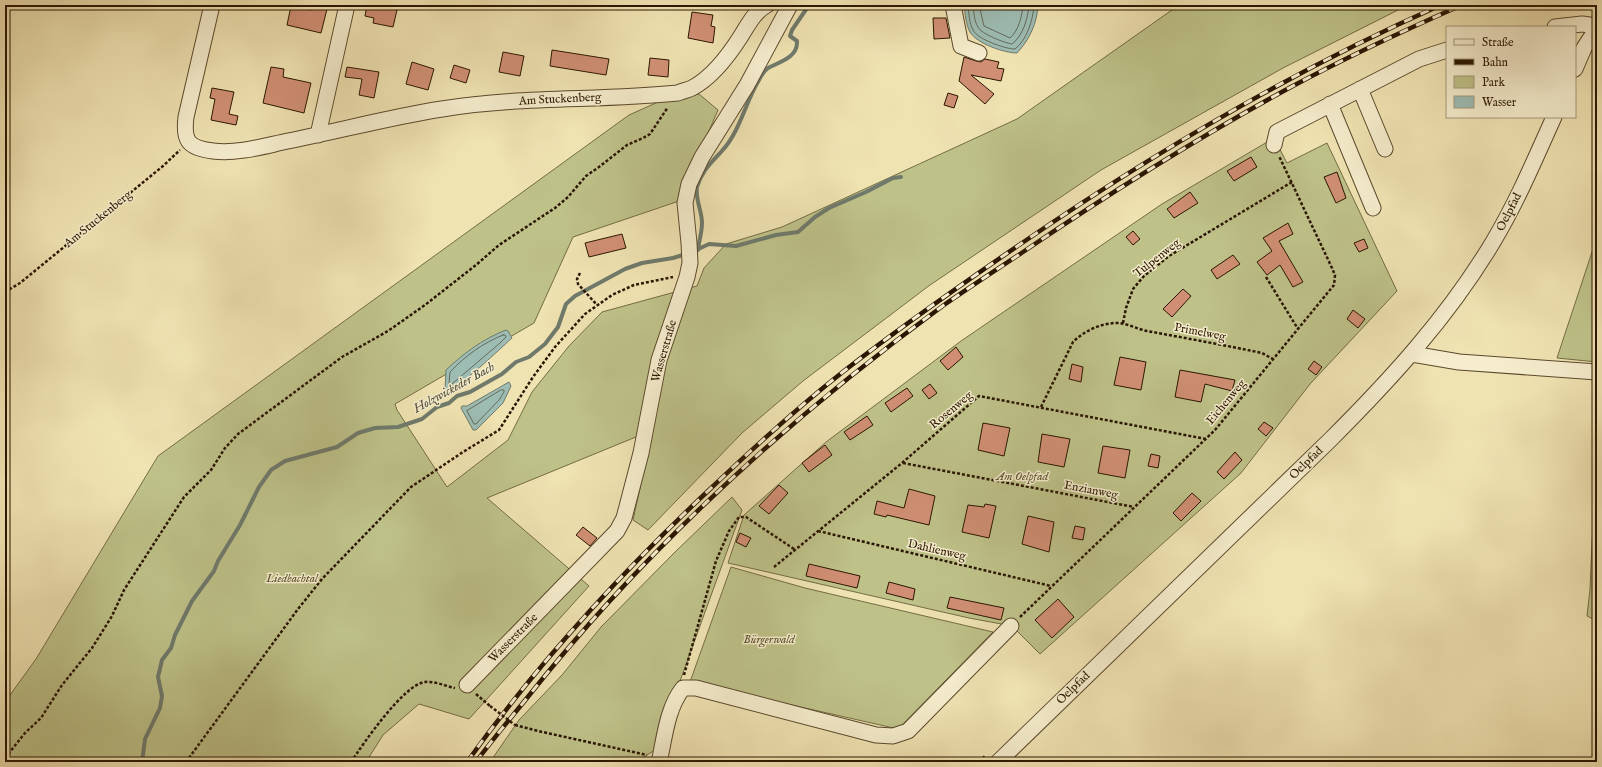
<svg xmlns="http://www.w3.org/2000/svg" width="1602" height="767" font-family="'IM FELL English',serif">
<rect width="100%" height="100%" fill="#f0e3b2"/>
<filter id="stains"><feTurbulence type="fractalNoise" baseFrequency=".005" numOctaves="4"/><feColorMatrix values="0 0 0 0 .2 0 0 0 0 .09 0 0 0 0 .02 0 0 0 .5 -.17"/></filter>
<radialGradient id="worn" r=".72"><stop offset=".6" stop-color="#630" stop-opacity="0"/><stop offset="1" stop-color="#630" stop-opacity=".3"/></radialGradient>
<path fill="#bec289" stroke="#746c44" d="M1179,5h229l-125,63 -182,102 -171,115 -127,96 -61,52 -94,97 -15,-10 20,-90 -166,68 102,88 -120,133 -50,-15 -36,31 -17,27h-361v-60l31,-43 122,-203 471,-341 49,-22 3,4 18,-3 19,16 -24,56 -12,34 -109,37 -39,86 -139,81 2,6 50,77 61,-47 24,-48 37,-46 33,-34 95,-26 7,-18 22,-24 56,-17 235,-108z
M1274,138l13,25 40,-20 70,148 -87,93 -69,89 -201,181 -28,-28 -43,-8 -241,-55 16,-48 82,-73 135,-101 201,-137z
M1597,237v125l-40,-4z
M1597,430v191l-10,-5 3,-27z
M732,497l10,13 -87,240 -19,12h-146l29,-42 43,-45 39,-48 73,-74z
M731,567l74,21 188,44 -95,97 -208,-47z"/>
<path fill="#9dbdb4" stroke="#6f7a6c" d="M964,5h74c-1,18 -8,34 -21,48 -12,0 -40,-9 -47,-21 -4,-7 -5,-19 -6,-27z
M506,330l2,1 4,7c-11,10 -54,51 -65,53l-2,-2 1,-19c18,-17 37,-31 60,-40z
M509,382l2,4 -8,17 -27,27h-3l-12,-22 1,-2h5z"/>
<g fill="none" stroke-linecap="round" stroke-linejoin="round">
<path stroke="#646a5a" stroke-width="1" d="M968,5c1,8 1,18 5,25 4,9 32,19 42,19 12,-9 18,-29 19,-44
M973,5c1,7 1,16 5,22 3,7 27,16 34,17 11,-8 16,-26 17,-39
M979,5l5,21 26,12c9,-8 12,-22 13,-33
M503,335h2l1,2 -6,6 -48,41h-3l1,-12c15,-16 33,-29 53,-37z
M501,390h3v2l-5,8 -23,24h-2l-7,-13z"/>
<path stroke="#6f7a6c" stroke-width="4" d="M698,250c1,-9 4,-18 4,-27 0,-12 -7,-24 -5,-36 4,-15 14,-24 24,-35 19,-20 24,-49 38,-72 2,-4 5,-9 9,-12 11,-6 30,-10 29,-27l-7,-5 2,-6 15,-22
M692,252l17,-8 27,2 40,-11 22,-3 17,-15 14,-9 37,-16 27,-14 8,-1
M142,762l3,-23 15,-31 2,-12 -4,-19 4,-17 9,-12 4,-13 17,-34 22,-30 4,-10 22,-36 19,-38 12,-17 14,-9 52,-14 21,-14 17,-5 23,-1 24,-8 15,-12 12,-4 8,-7 13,-4 32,-18 14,-12 13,-5 16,-13 13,-17 8,-23 9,-8 50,-27 17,-6 31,-5 13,-4"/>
</g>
<path fill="#d08f74" stroke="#2b1600" d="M312,5h16l-7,28 -34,-8 4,-19 20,4z
M367,5h17v2l13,3 -4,17 -20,-4 1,-5 -9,-2z
M692,12l21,3 -2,11 4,1 -2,16 -25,-5z
M933,18h13l4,20 -16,1z
M552,50l57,9 -3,16 -56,-9z
M503,52l21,4 -4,20 -21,-4z
M964,57l12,4 5,1 4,-3 14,3 -2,6 7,1 -3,12 -30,-6 23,19 -9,10 -26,-23z
M650,58l19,2 -1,17 -20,-2z
M412,62l22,7 -6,21 -22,-6z
M454,65l16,5 -4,13 -16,-5z
M271,67l13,2 -1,8 28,6 -7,30 -41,-10z
M347,67l32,5 -5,26 -15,-3 3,-16 -17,-2z
M212,88l22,4 -5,22 9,2 -2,9 -25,-5 4,-21 -5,-1z
M948,93l10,3 -4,12 -10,-3z
M1251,157l6,10 -23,14 -7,-10z
M1337,172l9,26 -10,5 -12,-26z
M1190,192l8,11 -24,15 -7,-9z
M1288,223l5,11 -14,7 24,41 -10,5 -13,-22 -13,10 -10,-13 15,-11 -9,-13z
M1133,231l7,8 -7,6 -7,-8z
M622,234l4,14 -37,9 -4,-14z
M1364,239l4,9 -9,4 -5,-9z
M1233,255l7,9 -23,15 -6,-9z
M1183,289l8,7 -19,21 -9,-8z
M1353,310l12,9 -7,9 -11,-9z
M956,347l7,10 -15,13 -8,-9z
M1120,357l26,5 -5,28 -27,-5z
M1314,361l8,6 -6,8 -8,-6z
M1072,364l11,3 -2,15 -12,-3z
M1180,370l55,10 -3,11 -27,-7 -4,18 -26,-5z
M930,384l7,9 -8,6 -7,-9z
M907,388l6,8 -22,16 -6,-9z
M867,416l6,9 -23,15 -6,-8z
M1264,422l9,6 -7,8 -8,-7z
M983,423l27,5 -6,28 -26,-6z
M1042,434l28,5 -6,28 -26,-5z
M825,445l7,10 -23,17 -7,-9z
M1103,446l27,4 -5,28 -27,-5z
M1235,452l7,8 -18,19 -7,-7z
M1151,454l9,2 -2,12 -10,-2z
M779,485l9,8 -19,21 -10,-8z
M909,489l26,7 -6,29 -42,-10 -1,2 -12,-3 3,-13 27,7z
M1192,493l9,8 -20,20 -8,-8z
M985,504l11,2 -7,32 -27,-6 6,-27 16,2z
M1028,516l26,6 -5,30 -27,-8z
M1075,526l10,2 -2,12 -11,-2z
M583,527l14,11 -7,8 -14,-11z
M740,533l11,5 -5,9 -10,-5z
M809,564l51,12 -3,12 -51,-12z
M889,582l26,7 -2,11 -27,-7z
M950,597l54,11 -3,12 -54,-12z
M1058,599l16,18 -22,21 -17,-18z"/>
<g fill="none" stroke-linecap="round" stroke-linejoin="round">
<g stroke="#5c492c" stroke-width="17">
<path id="minor" d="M212,5l-26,112c-3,24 2,31 27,34 25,3 51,-5 75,-10 51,-10 102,-24 154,-32 78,-13 157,-8 236,-16 4,-2 10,-3 14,-5 21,-11 37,-33 49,-52 7,-11 14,-25 26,-31
M953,5l8,41 18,7
M1555,27l27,-3 15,2
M1575,69l9,-21 13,-20
M1360,89l25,60
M1330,104l43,104
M318,135l29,-130
M1274,145l3,-13 142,-73 28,-9
M1412,354l47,8 138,10
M467,685l150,-154 7,-13 17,-65 18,-93 28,-83 3,-14 -1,-20 -4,-40 4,-19 13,-27 45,-72 43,-80
M660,758c5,-24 8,-51 23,-70h13l180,47 17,1 15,-5 103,-105
M998,762l332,-322c61,-61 118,-123 163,-198 24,-40 42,-83 61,-125"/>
</g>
<path stroke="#2b1600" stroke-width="2.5" stroke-dasharray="3 2" stroke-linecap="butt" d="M580,273l-3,6 1,5 19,21
M1266,277l32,52
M5,292l15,-9 143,-117 17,-16
M1123,323l3,-15 7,-19 11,-13 25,-20 123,-74
M1041,407l32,-65c11,-11 28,-19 44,-19 10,0 20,6 30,8 38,7 77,14 115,22l11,6
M903,463l231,44
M818,531l233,55
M774,567l128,-104 77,-67 227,43
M1020,617l195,-187 119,-145 1,-10 -3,-7 -53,-112
M684,675l32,-114 13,-30 10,-14h7l48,32
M476,694l14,12
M515,725l23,6 109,24
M5,758l20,-25 16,-15 21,-33 30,-37 20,-32 12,-26 60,-93 27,-27 14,-22 13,-14 104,-77 46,-26 37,-26 51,-40 23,-20 56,-37 13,-11 18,-21 13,-9 28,-22 16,-7 7,-4 18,-27
M672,760l7,2
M186,762l112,-153 24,-30 89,-92 52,-35 36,-22 34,-53 22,-30 30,-33 27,-19 22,-10 39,-8
M351,762c12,-18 53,-78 74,-80 10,-1 20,4 30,6
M979,762l7,-7"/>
<use href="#minor" stroke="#f5edcd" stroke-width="15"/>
<g stroke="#2b1600" stroke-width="4.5">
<path id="rail" d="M467,762c70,-98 153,-188 241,-271 44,-42 89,-83 136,-120 58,-45 118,-87 178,-128 133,-91 272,-173 419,-238
M476,762c16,-22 34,-43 51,-64 120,-151 262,-280 417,-393 26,-18 52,-35 79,-53 87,-59 176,-115 268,-165 56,-30 114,-57 171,-82"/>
</g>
<use href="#rail" stroke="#f5edcd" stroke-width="3" stroke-dasharray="9" stroke-linecap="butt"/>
<path stroke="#2b1600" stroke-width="2.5" stroke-dasharray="3 2" stroke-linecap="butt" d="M490,706l25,19"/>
</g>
<g text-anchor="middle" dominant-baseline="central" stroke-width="3" stroke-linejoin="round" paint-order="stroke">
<g font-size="12" fill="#2b1600" stroke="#f5edcd">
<text transform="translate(560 99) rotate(-3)">Am Stuckenberg</text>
<text transform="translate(1509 212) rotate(-63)">Oelpfad</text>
<text transform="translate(98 219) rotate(-39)">Am Stuckenberg</text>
<text transform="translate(1157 258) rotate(-38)">Tulpenweg</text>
<text transform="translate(1200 332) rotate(11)">Primelweg</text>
<text transform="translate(664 351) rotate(-74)">Wasserstraße</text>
<text transform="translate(1226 402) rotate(-50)">Eichenweg</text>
<text transform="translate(951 410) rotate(-40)">Rosenweg</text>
<text transform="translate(1306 463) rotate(-44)">Oelpfad</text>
<text transform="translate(1091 490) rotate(11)">Enzianweg</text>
<text transform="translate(937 550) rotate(13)">Dahlienweg</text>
<text transform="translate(513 638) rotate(-45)">Wasserstraße</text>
<text transform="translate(1073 688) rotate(-44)">Oelpfad</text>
</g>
<g font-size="12" font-style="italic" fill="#5e5230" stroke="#f5edcd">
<text x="1022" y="476">Am Oelpfad</text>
<text x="292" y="578">Liedbachtal</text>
<text x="769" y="639">Bürgerwald</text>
</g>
<g font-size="13" font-style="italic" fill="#53503f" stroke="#f5edcd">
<text transform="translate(454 388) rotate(-29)">Holzwickeder Bach</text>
</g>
</g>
<rect width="1602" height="767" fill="none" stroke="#f0e3b2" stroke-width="20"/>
<rect x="6" y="6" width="1590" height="755" fill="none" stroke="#2b1600" stroke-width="2"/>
<rect x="10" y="10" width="1582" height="747" fill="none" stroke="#2b1600"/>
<rect x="1446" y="26" width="130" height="92" fill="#f5edcd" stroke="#a4977b"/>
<rect x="1454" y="39" width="20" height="6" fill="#f5edcd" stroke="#a4977b"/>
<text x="1482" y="46" font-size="12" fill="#2b1600">Straße</text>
<rect x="1454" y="59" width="20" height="6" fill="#2b1600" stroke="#a4977b"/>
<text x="1482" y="66" font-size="12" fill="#2b1600">Bahn</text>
<rect x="1454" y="76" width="20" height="12" fill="#bec289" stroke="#a4977b"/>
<text x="1482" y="86" font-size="12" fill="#2b1600">Park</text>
<rect x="1454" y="96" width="20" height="12" fill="#9dbdb4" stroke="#a4977b"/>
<text x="1482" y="106" font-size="12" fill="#2b1600">Wasser</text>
<rect width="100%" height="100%" filter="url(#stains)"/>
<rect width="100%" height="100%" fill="url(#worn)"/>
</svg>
